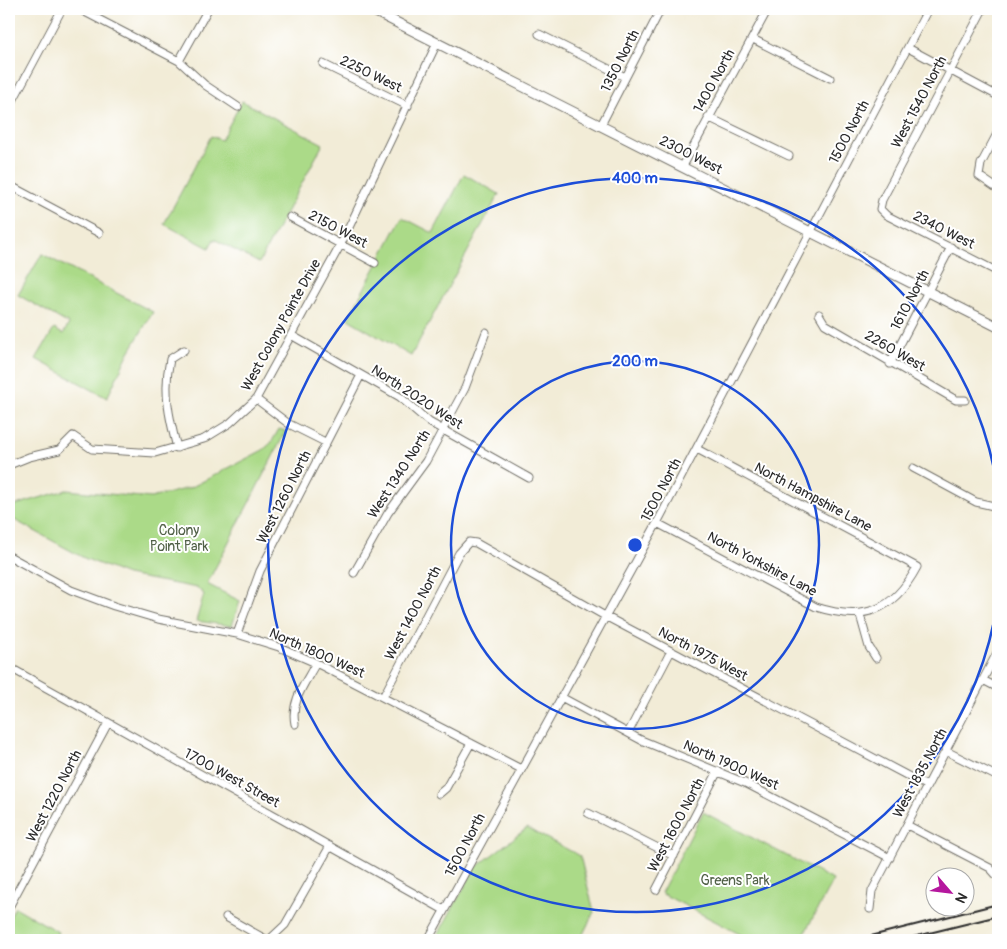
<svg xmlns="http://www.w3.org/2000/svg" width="1007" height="949" font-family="Pangolin,sans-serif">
<rect width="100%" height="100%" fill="#fff"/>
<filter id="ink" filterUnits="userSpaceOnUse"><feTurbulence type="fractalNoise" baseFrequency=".02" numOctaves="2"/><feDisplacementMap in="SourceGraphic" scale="10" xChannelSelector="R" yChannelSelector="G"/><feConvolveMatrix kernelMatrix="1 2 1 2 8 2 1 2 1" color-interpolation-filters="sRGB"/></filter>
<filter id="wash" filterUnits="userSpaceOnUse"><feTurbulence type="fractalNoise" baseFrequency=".0096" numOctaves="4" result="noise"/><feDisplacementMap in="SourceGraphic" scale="20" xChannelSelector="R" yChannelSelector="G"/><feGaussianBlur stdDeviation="1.12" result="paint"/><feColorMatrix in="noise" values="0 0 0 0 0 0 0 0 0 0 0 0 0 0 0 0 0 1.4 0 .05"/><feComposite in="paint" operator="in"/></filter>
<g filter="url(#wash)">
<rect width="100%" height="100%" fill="#f2ecd7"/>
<path fill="#abda88" stroke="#6b825a" d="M242,101l81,43 -64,119 -45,-24 -5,9 -45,-24 47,-88 10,4z
M464,174l35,20 -88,162 -63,-37 54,-102 31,16z
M42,254l111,58 -25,42 -21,44 -71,-39 18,-30 9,5 6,-10 -51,-29z
M279,429l7,2 -79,153 33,17 -8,25 -36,-5 8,-27 -7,-6 -70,-13 -43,-17 -75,-41v-10l57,-17 85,8 41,-11 71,-37 8,-7z
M703,812l130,68 -32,60h-50l-90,-47z
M527,828l53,28 14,56 -14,28h-145l40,-72z
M15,907l43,25 -4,8h-45v-21z"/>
</g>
<g filter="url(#ink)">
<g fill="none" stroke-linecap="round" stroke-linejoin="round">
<g stroke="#716f67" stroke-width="9">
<path id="minor" d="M79,9l100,52 26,24 33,22
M983,9l-101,191 -2,9 6,6 112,57
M539,34l86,43
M753,39l77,39
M908,48l90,48
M179,61l29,-52
M323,64l85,42
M9,108l53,-99
M708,117l81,39
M601,125l60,-116
M998,132l-17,32 -2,12 19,13
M683,166l85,-157
M9,185l90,48
M290,217l85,46
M819,314l6,10 131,76h9
M291,335l109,62 29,25 100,56
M890,364l61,-117
M256,399l33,25 36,18
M177,448c-8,-31 -14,-57 -7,-89l14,-9
M9,465l20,-8 30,-7 14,-14 19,13 63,4 49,-14 26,-16 26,-24 85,-155 96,-201
M913,468l63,34 22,5
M657,523l159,84c47,15 77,5 101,-40l-220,-118
M9,556l62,34 43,16 44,13 79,15 42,13 37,16 205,106
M354,573l34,-60 38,-52 39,-73 21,-56
M860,615l9,32 7,11
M237,634l23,-63 101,-196
M9,667l435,243
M983,680l15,8
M383,697l76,-144 10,-11 7,1 129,73 322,170
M561,697l80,43 104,43 145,75
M295,724c-5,-23 11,-42 21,-61
M628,733l43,-82
M946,751l52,26
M439,794l7,-6 25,-45
M588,813l86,43
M907,825l83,43 8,9
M656,890l62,-119
M9,907l99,-184
M870,909l2,-18 126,-240
M226,917l41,23
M269,940l16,-15 45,-79
M428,940l229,-417 271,-514"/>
</g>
<g stroke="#716f67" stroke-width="11">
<path id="major" d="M370,9l628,318"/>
</g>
<use href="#minor" stroke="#fff" stroke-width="7"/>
<use href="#major" stroke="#fff" stroke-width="9"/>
<path stroke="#2b2b2b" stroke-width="2" d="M855,940l143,-36
M901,940l97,-24"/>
</g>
</g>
<g fill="none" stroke="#1d4ed8" stroke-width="2.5">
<circle cx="635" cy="545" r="184"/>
<path d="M998 599A367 367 0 1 1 998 491"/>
</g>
<g text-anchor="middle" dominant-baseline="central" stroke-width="4" stroke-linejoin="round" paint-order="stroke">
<g font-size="14" fill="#2b2b2b" stroke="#fff">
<text transform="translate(620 61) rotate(-63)">1350 North</text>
<text transform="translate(371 74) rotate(26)">2250 West</text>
<text transform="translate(714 81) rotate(-61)">1400 North</text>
<text transform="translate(919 102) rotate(-62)">West 1540 North</text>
<text transform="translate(849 132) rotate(-62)">1500 North</text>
<text transform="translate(691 155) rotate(27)">2300 West</text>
<text transform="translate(338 229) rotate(28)">2150 West</text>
<text transform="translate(944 230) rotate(27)">2340 West</text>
<text transform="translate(910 300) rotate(-62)">1610 North</text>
<text transform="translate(281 325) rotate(-61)">West Colony Pointe Drive</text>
<text transform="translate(895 351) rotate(30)">2260 West</text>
<text transform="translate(417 397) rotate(33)">North 2020 West</text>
<text transform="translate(399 474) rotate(-57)">West 1340 North</text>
<text transform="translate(661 490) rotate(-62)">1500 North</text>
<text transform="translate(284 497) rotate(-63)">West 1260 North</text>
<text transform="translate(813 497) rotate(28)">North Hampshire Lane</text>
<text transform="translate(762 564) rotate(28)">North Yorkshire Lane</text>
<text transform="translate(413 613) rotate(-62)">West 1400 North</text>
<text transform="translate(317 653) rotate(24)">North 1800 West</text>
<text transform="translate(703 654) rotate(28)">North 1975 West</text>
<text transform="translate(731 765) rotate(24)">North 1900 West</text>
<text transform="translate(920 773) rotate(-62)">West 1835 North</text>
<text transform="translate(232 778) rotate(29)">1700 West Street</text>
<text transform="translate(54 796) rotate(-62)">West 1220 North</text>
<text transform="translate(676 825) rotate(-62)">West 1600 North</text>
<text transform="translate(465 845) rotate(-62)">1500 North</text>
</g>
<g font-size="14" fill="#516047" stroke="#fff">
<text x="179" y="530">Colony<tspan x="179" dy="16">Point Park</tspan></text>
<text x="735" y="880">Greens Park</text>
</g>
</g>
<circle cx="635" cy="545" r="8" fill="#1d4ed8" stroke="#fff" stroke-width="2.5"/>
<g font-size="15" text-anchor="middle" font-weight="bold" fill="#1d4ed8" stroke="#fff" stroke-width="4" stroke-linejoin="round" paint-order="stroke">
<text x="635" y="183">400 m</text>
<text x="635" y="366">200 m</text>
</g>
<rect width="1007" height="949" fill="none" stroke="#fff" stroke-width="30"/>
<g transform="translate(950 892) rotate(118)"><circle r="24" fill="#ffffff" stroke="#aaaaaa"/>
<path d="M0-4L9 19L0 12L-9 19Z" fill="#b5179e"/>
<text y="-8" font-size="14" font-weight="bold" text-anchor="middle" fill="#2b2b2b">N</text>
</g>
</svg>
